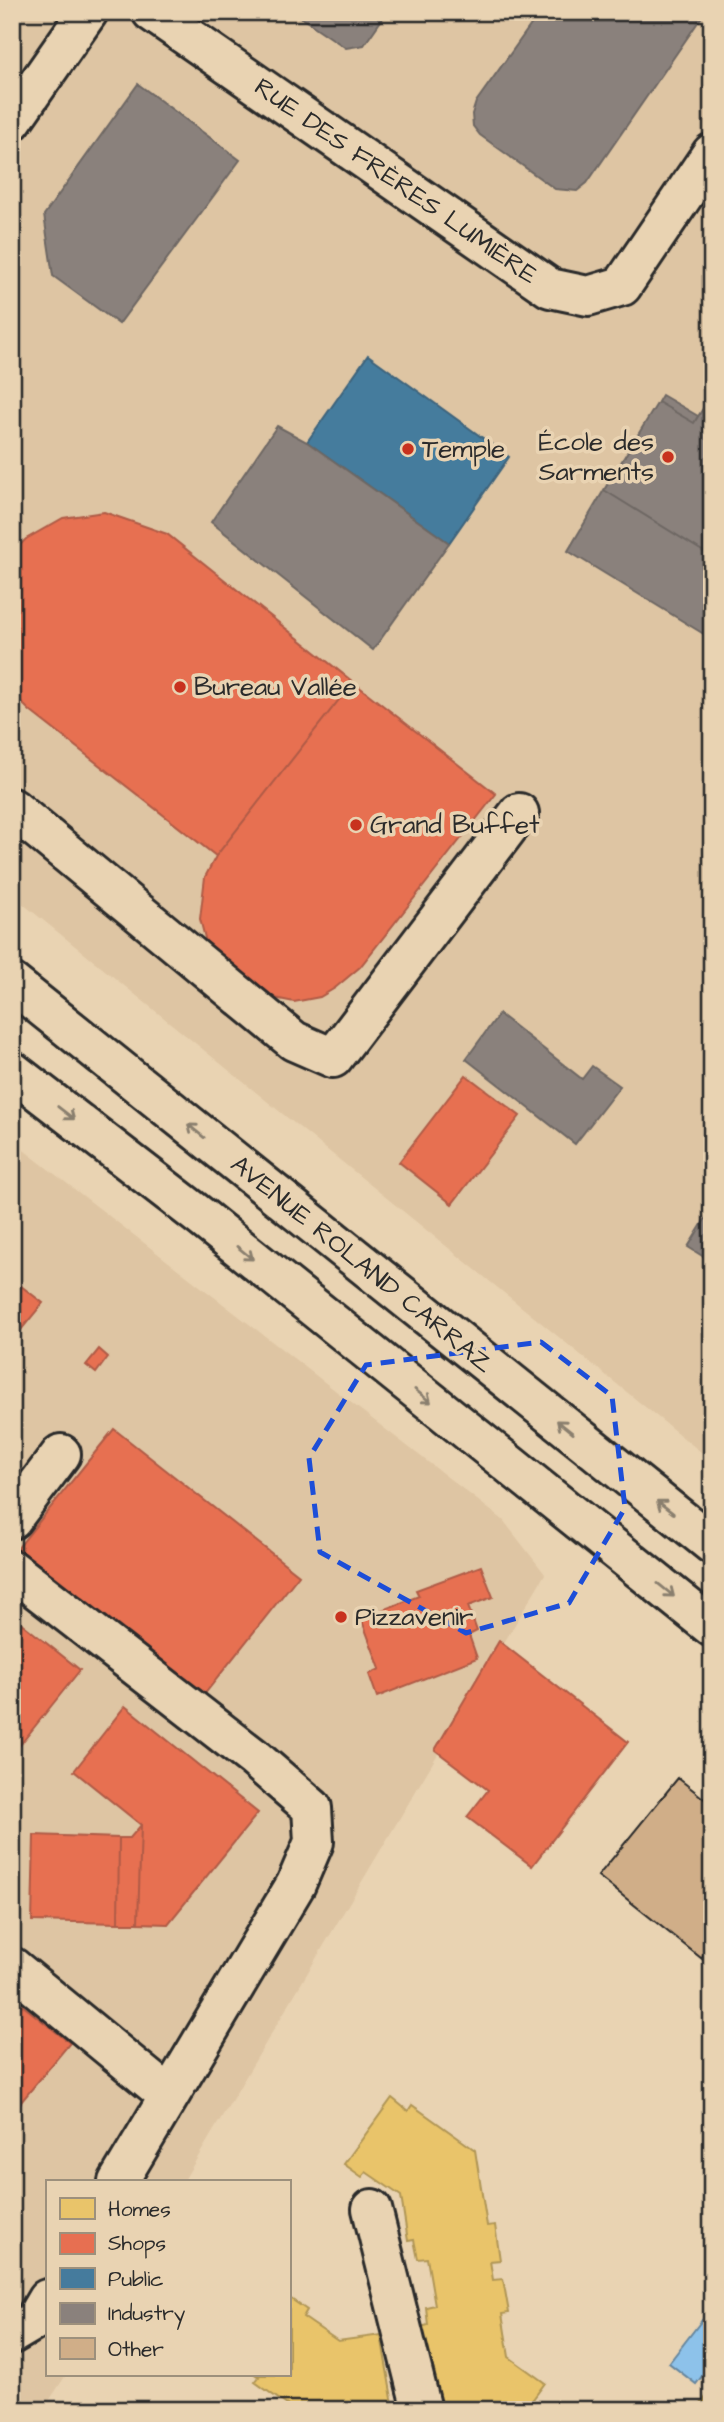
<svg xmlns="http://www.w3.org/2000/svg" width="724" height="2422" font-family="'Architects Daughter',sans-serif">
<rect width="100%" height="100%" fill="#e9d3b2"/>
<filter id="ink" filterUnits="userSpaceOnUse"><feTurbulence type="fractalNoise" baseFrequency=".0143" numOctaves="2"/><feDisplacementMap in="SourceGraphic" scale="14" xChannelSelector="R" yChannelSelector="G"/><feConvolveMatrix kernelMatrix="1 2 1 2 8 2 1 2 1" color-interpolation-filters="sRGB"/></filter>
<g filter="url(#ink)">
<path fill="#dec5a3" d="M12,12h700v1449l-700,-566z
M12,1141l491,379 42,54 -362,608h-136v193h19l-23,35h-31z"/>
<path fill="#8dc2ea" stroke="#66869e" stroke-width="2" d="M709,2311l3,2v50l-16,21 -27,-21z"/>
<path fill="#e9c46a" stroke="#b09657" stroke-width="2" d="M392,2098l16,13 4,-6 63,45 12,76 8,-1 5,35 -10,1 3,19 10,-1 6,34 -7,1 7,43 36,26 -20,27h-82l-9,-6 -13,-77 7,-2 -2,-18 9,-2 -8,-47 -9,1 -4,-19 -6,1 -7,-45 -35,-24 -4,5 -18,-13z
M291,2299l16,11 -4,7 35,24 43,-6 13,75h-100l-39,-28 4,-5 -3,-2h33v-73z
M708,2394l4,3v13h-15z"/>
<path fill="#e76f51" stroke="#af5b46" stroke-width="2" d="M104,512l63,22 186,148 -137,174 -186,-145 -18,-18v-140l14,-14 37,-21z
M353,682l143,112 -136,173 -25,21 -15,9 -26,5 -39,-8 -39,-34 -10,-18 -6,-23 5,-42 11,-21z
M466,1075l54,41 -68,88 -53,-42z
M12,1279l31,24 -31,38z
M99,1349l9,8 -12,16 -10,-8z
M114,1429l185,146 -96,121 -186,-147z
M481,1566l12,31 -25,9 9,25 -8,4 8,23 -100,39 -8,-23 11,-5 -19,-51 58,-22 -3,-6z
M15,1618l65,52 -68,85v-134z
M499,1641l129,101 -96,124 -65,-49 21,-27 -53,-40z
M125,1706l133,107 -90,111 -30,-1 3,-98 -67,-54z
M141,1825l-3,98h-20l1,-85h11z
M34,1835l85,3 -1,85 -86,-2z
M12,1997l58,46 -58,70z"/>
<path fill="#457b9d" stroke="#3d637b" stroke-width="2" d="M368,355l141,102 -60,86 -142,-101z"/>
<path fill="#8a817c" stroke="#6e6764" stroke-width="2" d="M293,12h94l-23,33 -18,3z
M540,12h165l-118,171 -10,8 -22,-2 -75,-54 -7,-9 -1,-12 4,-12z
M138,84l102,76 -121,164 -66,-48 -9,-61z
M712,394v163l-108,-67 54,-88 36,21z
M662,395l36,21 -4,7 -36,-21z
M277,426l30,16 142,101 -76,107 -162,-128z
M604,490l108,67v82l-144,-88z
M499,1014l83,65 10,-13 28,20 -45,58 -109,-85z
M712,1208v54l-24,-15z"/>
<path fill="#d0ae88" stroke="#2b2b2b" stroke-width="2" d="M678,1778l34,27v139l-11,14 -103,-82z
M712,1944v23l-11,-9z"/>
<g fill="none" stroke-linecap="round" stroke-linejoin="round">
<g stroke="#2b2b2b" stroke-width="44">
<path id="minor" d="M152,12l398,276 38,8 34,-10 90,-133
M12,121l76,-109
M12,808l282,233 39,17 186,-245
M12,1519l49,-65
M12,1570l241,187 59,51 2,34 -18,42 -178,298
M12,1967l157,129
M372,2209l50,201
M12,2334l22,-13 13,-22"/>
</g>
<g stroke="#2b2b2b" stroke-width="44">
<path id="major" d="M12,983l700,561
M12,1071l189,146 511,410"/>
</g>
<use href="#minor" stroke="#e9d3b2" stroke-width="38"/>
<use href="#major" stroke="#e9d3b2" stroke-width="38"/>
</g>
<defs><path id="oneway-shaft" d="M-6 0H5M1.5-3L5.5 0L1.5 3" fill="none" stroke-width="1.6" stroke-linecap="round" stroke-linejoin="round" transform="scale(1.75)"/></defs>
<g stroke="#8a7f6e">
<use href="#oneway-shaft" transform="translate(66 1113) rotate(38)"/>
<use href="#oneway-shaft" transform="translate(196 1131) rotate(-141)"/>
<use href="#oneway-shaft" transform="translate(245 1253) rotate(39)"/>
<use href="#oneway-shaft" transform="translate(423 1396) rotate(39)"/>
<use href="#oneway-shaft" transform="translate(565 1427) rotate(-141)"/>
<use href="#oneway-shaft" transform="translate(665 1507) rotate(-142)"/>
<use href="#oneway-shaft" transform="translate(666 1590) rotate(39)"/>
</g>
</g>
<path fill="none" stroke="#1d4ed8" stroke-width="5" stroke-dasharray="14 9" stroke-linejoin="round" d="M541,1342l71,54 13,112 -56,95 -103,30 -146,-81 -11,-94 57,-93z"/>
<g fill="#c8321e" stroke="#e9d3b2" stroke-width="2.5">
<circle cx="408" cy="449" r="7"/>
<circle cx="668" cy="457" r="7"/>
<circle cx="180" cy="687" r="7"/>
<circle cx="356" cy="825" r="7"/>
<circle cx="341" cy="1617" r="7"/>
</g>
<g text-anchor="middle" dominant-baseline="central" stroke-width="7" stroke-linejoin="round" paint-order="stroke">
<g font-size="26" fill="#2b2b2b" stroke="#e9d3b2">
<text transform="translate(396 181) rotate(35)">RUE DES FRÈRES LUMIÈRE</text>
<text transform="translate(362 1264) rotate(39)">AVENUE ROLAND CARRAZ</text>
</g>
<g font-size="26" fill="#2b2b2b" stroke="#e9d3b2" text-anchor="start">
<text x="654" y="442" text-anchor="end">École des<tspan x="654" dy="30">Sarments</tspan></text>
<text x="422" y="449">Temple</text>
<text x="194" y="687">Bureau Vallée</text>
<text x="370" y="825">Grand Buffet</text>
<text x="355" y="1617">Pizzavenir</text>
</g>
</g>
<rect width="724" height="2422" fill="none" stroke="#e9d3b2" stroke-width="42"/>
<rect x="21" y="21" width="682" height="2380" fill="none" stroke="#2b2b2b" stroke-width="2.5" filter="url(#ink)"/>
<rect x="46" y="2180" width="245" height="196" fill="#e9d3b2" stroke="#9d907c" stroke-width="2"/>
<rect x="60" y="2198" width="35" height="21" fill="#e9c46a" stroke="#9d907c" stroke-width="2"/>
<text x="108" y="2216" font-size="21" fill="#2b2b2b">Homes</text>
<rect x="60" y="2233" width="35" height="21" fill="#e76f51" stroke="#9d907c" stroke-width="2"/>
<text x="108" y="2250" font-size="21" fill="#2b2b2b">Shops</text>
<rect x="60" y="2268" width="35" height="21" fill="#457b9d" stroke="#9d907c" stroke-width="2"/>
<text x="108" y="2286" font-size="21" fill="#2b2b2b">Public</text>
<rect x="60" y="2303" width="35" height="21" fill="#8a817c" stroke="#9d907c" stroke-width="2"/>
<text x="108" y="2320" font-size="21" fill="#2b2b2b">Industry</text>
<rect x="60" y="2338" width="35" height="21" fill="#d0ae88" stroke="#9d907c" stroke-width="2"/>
<text x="108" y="2356" font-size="21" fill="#2b2b2b">Other</text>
</svg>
